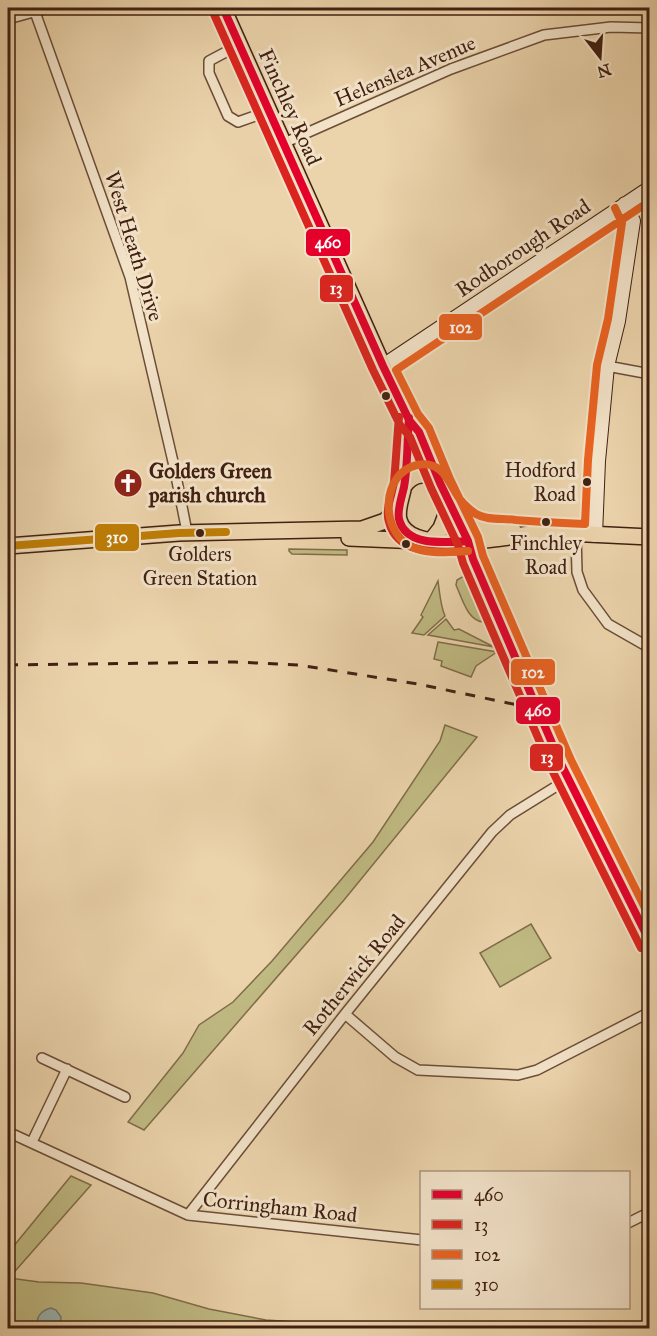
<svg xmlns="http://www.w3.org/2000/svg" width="657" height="1336" font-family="'IM FELL Great Primer',serif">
<rect width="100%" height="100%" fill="#ebd3ab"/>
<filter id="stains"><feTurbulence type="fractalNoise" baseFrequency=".00333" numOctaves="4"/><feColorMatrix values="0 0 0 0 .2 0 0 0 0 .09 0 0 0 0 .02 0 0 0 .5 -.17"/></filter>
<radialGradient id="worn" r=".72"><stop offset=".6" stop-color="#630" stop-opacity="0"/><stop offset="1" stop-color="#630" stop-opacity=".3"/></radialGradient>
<path fill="#c0ba83" stroke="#806d4a" stroke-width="1.5" d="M289,549l58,1v5l-55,-1 -3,-3z
M464,576l21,46c-17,1 -23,-24 -29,-37l1,-5z
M438,581c2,13 2,23 7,35l-21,19 -12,-2 11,-16 -2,-2z
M446,619l8,11 5,-1 35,18 -66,-12z
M438,642l59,10 -21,14 -5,11 -30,-11 1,-5 -8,-2z
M445,725l32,12 -133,163 -200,230 -16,-8 55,-69 16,-28 34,-23 39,-41 101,-119 67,-101z
M531,924l20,34 -51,29 -20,-34z
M71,1176l20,9 -82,93 30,4 42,1 72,10 56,16 57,11 118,8h-376v-75z"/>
<path fill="#9ab6b1" stroke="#767a71" stroke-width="1.5" d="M51,1308l5,2 5,7 -1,11h-22c-3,-10 2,-17 13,-20z"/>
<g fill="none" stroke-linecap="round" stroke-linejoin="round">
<g stroke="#6c4d38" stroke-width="12">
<path id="street" d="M35,12l95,265 44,189 13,66
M8,19l40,-11
M239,45l-30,16v12l19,43 10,6 31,-11
M284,143l167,-74 93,-34 67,-8 39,1
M607,366l43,8
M576,534l1,38 6,18 25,34 42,24
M345,1014l50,43 23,13 100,5 19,-5 113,-58
M42,1058l83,39
M8,1132l180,83 234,25
M32,1142l35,-73
M188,1215l157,-201 147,-182 18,-17 58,-36
M628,1223l22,-11"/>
</g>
<g stroke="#412012" stroke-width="16">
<path id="secondary" d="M383,366l267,-178
M595,535l3,-74 9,-95 11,-45 15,-100 -8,-17"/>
</g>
<g stroke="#412012" stroke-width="18">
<path id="primary" d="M223,8l160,358 26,54 10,12 21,51 28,58 5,18 88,205 89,179
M409,420c-2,21 -2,42 -5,64 -1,11 -8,24 -5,36 11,40 117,14 147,12l104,5
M404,486c10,-14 25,-14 36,-3
M456,509l23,18 34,3
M349,538l72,3
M430,542l11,-14 9,-24
M8,546l171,-13 183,-4 23,-8 14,-14"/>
</g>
<use href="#street" stroke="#f2e2c8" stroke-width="9"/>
<use href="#secondary" stroke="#f2e2c8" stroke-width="14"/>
<use href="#primary" stroke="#ebd3ab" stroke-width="15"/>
<path stroke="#412012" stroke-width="3" stroke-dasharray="10 10" stroke-linecap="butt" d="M8,665l227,-3 64,3 119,19 109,23"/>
<g stroke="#f2e2c8" stroke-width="12">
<path id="bus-1" d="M223,8l160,358 26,54 10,12 21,51 28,58 5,18 88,205 89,178
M409,418c-2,23 -1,47 -5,69 -2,10 -7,22 -5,32 7,29 48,23 69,22"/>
</g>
<g stroke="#f2e2c8" stroke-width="12">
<path id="bus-2" d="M213,12l160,358 27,55 10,12 21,51 27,57 5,18 88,205 90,180
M399,417c-2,22 -3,43 -5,65 -2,13 -9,27 -5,40 9,35 53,30 79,29"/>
</g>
<g stroke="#f2e2c8" stroke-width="12">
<path id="bus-3" d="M650,201l-254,169 22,44 11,14 21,51 28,58 5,19 88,204 79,158
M468,551c-19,1 -41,4 -58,-5 -30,-16 -29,-73 7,-81 23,-5 30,13 40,30 4,7 12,14 19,19 12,7 27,4 40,6 23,2 46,3 69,4l3,-64 9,-95 11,-46 14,-96 -7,-15"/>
</g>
<g stroke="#f2e2c8" stroke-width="12">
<path id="bus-4" d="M8,546l171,-13 47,-1"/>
</g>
<use href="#bus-1" stroke="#e4002b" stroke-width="8"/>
<use href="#bus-2" stroke="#dc241f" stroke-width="8"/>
<use href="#bus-3" stroke="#e96221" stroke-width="8"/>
<use href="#bus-4" stroke="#c07e05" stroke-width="8"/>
</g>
<defs>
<g id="church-disc" transform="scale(1.5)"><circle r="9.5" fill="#8f2418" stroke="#f2e2c8"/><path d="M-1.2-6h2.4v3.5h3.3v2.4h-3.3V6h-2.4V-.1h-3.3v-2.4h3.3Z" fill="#fff"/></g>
</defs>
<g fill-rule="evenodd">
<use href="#church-disc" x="128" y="483"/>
</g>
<g fill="#412012" stroke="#f2e2c8" stroke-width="2">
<circle cx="386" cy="396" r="5"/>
<circle cx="587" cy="482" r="5"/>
<circle cx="546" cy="522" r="5"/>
<circle cx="200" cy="533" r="5"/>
<circle cx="406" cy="544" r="5"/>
</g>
<g text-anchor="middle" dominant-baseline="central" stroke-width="6" stroke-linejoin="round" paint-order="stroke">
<g font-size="20" fill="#412012" stroke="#f2e2c8">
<text x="576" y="470" text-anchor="end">Hodford<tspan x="576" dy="24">Road</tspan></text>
<text x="546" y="543">Finchley<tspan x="546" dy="24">Road</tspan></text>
<text x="200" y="554">Golders<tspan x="200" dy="24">Green Station</tspan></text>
</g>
<g font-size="21" fill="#412012" stroke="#f2e2c8">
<text transform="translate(405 71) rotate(-23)">Helenslea Avenue</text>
<text transform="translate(290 107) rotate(66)">Finchley Road</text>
<text transform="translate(134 246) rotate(73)">West Heath Drive</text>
<text transform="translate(523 248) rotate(-34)">Rodborough Road</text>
<text transform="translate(354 975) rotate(-51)">Rotherwick Road</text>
<text transform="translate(280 1207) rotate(6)">Corringham Road</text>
</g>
<g font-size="21" font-weight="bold" fill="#412012" stroke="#f2e2c8" text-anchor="start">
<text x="149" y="471">Golders Green<tspan x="149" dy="24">parish church</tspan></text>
</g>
</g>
<g stroke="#f2e2c8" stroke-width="2">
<rect x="305" y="228" width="46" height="29" rx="6" fill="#e4002b"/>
<rect x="319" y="274" width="35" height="29" rx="6" fill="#dc241f"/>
<rect x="438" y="313" width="45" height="28" rx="6" fill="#e96221"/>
<rect x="94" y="523" width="46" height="29" rx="6" fill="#c07e05"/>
<rect x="510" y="658" width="46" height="28" rx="6" fill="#e96221"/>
<rect x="515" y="696" width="46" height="29" rx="6" fill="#e4002b"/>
<rect x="529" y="743" width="35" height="29" rx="6" fill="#dc241f"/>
</g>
<g font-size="16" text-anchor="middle" font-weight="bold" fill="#fff">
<text x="328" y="248">460</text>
<text x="336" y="294">13</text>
<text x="461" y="333">102</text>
<text x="117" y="543">310</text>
<text x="533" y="678">102</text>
<text x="538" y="716">460</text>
<text x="547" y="763">13</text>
</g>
<rect width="657" height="1336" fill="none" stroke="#ebd3ab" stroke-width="30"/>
<rect x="9" y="9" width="639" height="1318" fill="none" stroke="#412012" stroke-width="3"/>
<rect x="15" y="15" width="627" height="1306" fill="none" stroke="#412012" stroke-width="1.5"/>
<rect x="420" y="1171" width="210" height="138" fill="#f2e2c8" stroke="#ab947f" stroke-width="1.5"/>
<rect x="432" y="1190" width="30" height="9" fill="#e4002b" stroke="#ab947f" stroke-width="1.5"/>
<text x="474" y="1201" font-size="18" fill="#412012">460</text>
<rect x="432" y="1220" width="30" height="9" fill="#dc241f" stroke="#ab947f" stroke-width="1.5"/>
<text x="474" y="1231" font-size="18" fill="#412012">13</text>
<rect x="432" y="1250" width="30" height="9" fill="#e96221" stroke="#ab947f" stroke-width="1.5"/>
<text x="474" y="1261" font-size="18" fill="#412012">102</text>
<rect x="432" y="1280" width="30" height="9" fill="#c07e05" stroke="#ab947f" stroke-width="1.5"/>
<text x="474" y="1291" font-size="18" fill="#412012">310</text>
<g transform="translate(600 57) rotate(163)" stroke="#f2e2c8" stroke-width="4.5" paint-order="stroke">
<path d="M0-4.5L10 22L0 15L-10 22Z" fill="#412012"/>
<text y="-9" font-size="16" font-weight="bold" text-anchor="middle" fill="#412012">N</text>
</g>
<rect width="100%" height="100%" filter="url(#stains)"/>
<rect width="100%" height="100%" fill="url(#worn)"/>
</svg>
